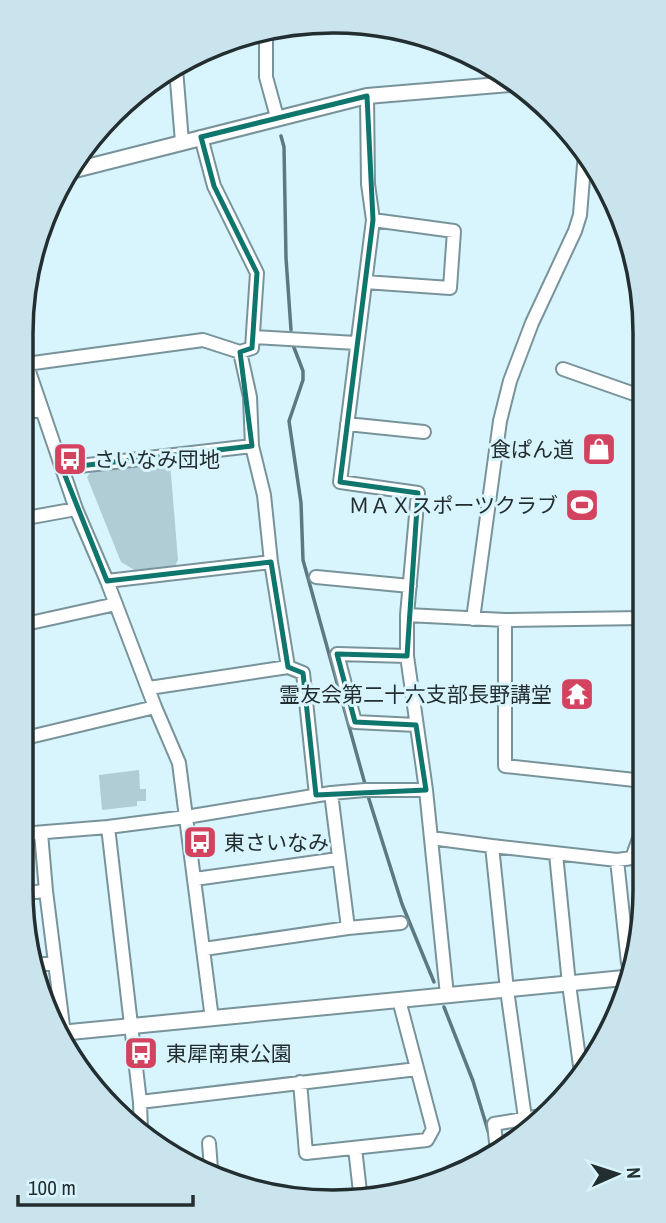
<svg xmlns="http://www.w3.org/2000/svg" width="666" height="1223" font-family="'Archivo Narrow','Noto Sans JP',sans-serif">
<rect width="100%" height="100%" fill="#d8f4fd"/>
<path fill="#b0cdd5" d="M170,462l8,98 -3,6 -39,5 -15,-9 -34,-85 6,-8z
M139,770l1,19h6v12h-9v5l-35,4 -3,-35z"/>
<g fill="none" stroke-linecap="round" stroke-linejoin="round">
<path stroke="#5c7982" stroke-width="3.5" d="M281,136l3,11 2,111 5,72
M293,345l10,26v9l-14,41 12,82 2,57 62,224
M368,796l34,108 32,78
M444,1007l29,74 16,53
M434,1182l10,-6 15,-2"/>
<g stroke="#79939b" stroke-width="16">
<path id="minor" d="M266,31v46l11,40
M176,69l6,73
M367,96l1,88 5,36 -33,262 78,11 -11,122v41l19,134 21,205
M201,137l13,49 43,87 -5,75 -12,4
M365,282l85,6 4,-57 -81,-11
M253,337l103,6
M22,351l54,158 31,72 48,126 24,56 33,256
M26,364l177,-24 37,12 10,45 2,49 12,49 7,67 17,105
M563,369l80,28
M22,413l20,-4
M347,424l77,8
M62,468l190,-22
M21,519l55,-10
M316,577l94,9
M107,581l164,-19
M407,615l98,5 138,-2
M473,619l27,-198 10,-40 22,-58 43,-92 5,-16 5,-62
M505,620v146l139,15
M21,625l95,-21
M407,656l-70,-2 18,68 61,3
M149,688l139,-21 15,6 13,122
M21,739l134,-32
M331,793l17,135
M108,827l32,275 1,30
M41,833l5,58 19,151
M21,834l87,-7 78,-10 145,-24 34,-3h61
M431,838l61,8
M556,854l13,130 12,89
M617,860l11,103
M195,879l143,-20
M22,893l24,-2
M204,949l144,-21 53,-5
M33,965l22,-2
M300,1082l6,71 121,-13 6,-11 -34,-129
M140,1102l277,-33
M525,1118l-18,-128 -15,-144 125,14 15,-2 12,-33
M355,1148l5,44
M497,1151l-3,-27 53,-9
M205,1170l6,-1 -2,-26"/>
</g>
<g stroke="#79939b" stroke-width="18">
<path id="tertiary" d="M67,172l300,-76 144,-12
M60,1033l564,-55"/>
</g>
<use href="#minor" stroke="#fff" stroke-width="12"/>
<use href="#tertiary" stroke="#fff" stroke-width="14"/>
</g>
<path fill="none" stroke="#0f766e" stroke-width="5" stroke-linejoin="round" d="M367,96l6,124 -33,262 78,11 -11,163 -70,-2 18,68 61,3 10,65 -110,5 -13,-122 -15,-6 -17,-105 -164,19 -45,-113 190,-22 -12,-94 12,-4 5,-75 -43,-87 -13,-49z"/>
<defs>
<g id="shop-square" transform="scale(1.75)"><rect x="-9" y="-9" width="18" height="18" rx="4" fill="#d3435f" stroke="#d8f4fd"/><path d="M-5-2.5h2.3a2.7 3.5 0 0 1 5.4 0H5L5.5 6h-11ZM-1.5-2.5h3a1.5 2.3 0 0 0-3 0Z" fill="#fff"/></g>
<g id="bus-square" transform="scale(1.75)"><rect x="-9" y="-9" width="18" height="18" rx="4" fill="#d3435f" stroke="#d8f4fd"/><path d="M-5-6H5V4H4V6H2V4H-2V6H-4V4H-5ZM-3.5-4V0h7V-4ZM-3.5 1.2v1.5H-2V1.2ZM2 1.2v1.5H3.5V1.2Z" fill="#fff"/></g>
<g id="stadium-square" transform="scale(1.75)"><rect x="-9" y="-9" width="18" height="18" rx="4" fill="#d3435f" stroke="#d8f4fd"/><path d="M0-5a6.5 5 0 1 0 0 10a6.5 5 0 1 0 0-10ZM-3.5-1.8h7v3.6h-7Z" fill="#fff"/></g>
<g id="temple-square" transform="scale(1.75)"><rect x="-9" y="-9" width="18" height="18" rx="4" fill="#d3435f" stroke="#d8f4fd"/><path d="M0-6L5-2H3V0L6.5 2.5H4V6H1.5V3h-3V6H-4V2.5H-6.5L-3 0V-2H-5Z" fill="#fff"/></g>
</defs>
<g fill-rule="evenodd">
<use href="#shop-square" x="599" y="449"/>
<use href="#bus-square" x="70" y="459"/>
<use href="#stadium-square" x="582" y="505"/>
<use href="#temple-square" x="577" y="694"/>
<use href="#bus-square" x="200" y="842"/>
<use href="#bus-square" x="141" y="1053"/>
</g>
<g text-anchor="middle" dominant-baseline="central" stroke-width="6" stroke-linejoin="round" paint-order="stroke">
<g font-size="21" fill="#232e31" stroke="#d8f4fd" text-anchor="end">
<text x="574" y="449">食ぱん道</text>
<text x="94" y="459" text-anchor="start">さいなみ団地</text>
<text x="558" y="505">ＭＡＸスポーツクラブ</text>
<text x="552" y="694">霊友会第二十六支部長野講堂</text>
<text x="224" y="842" text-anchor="start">東さいなみ</text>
<text x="166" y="1053" text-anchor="start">東犀南東公園</text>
</g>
</g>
<path d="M0 0H666V1223H0ZM333 33H333A300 300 0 0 1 633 333V890A300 300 0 0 1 333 1190H333A300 300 0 0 1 33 890V333A300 300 0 0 1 333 33Z" fill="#cae4ed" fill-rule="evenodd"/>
<path fill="none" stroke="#232e31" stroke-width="3.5" d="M333 33H333A300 300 0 0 1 633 333V890A300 300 0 0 1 333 1190H333A300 300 0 0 1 33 890V333A300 300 0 0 1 333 33Z"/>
<g transform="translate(617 1174) rotate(87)" stroke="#d8f4fd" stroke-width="5" paint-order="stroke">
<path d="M0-5L12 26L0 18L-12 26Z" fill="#232e31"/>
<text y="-10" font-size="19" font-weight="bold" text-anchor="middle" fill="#232e31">N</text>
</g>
<path d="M18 1195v10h175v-10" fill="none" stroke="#232e31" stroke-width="3.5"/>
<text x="28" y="1195" font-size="21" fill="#232e31" stroke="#d8f4fd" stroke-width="5" paint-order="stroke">100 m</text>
</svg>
